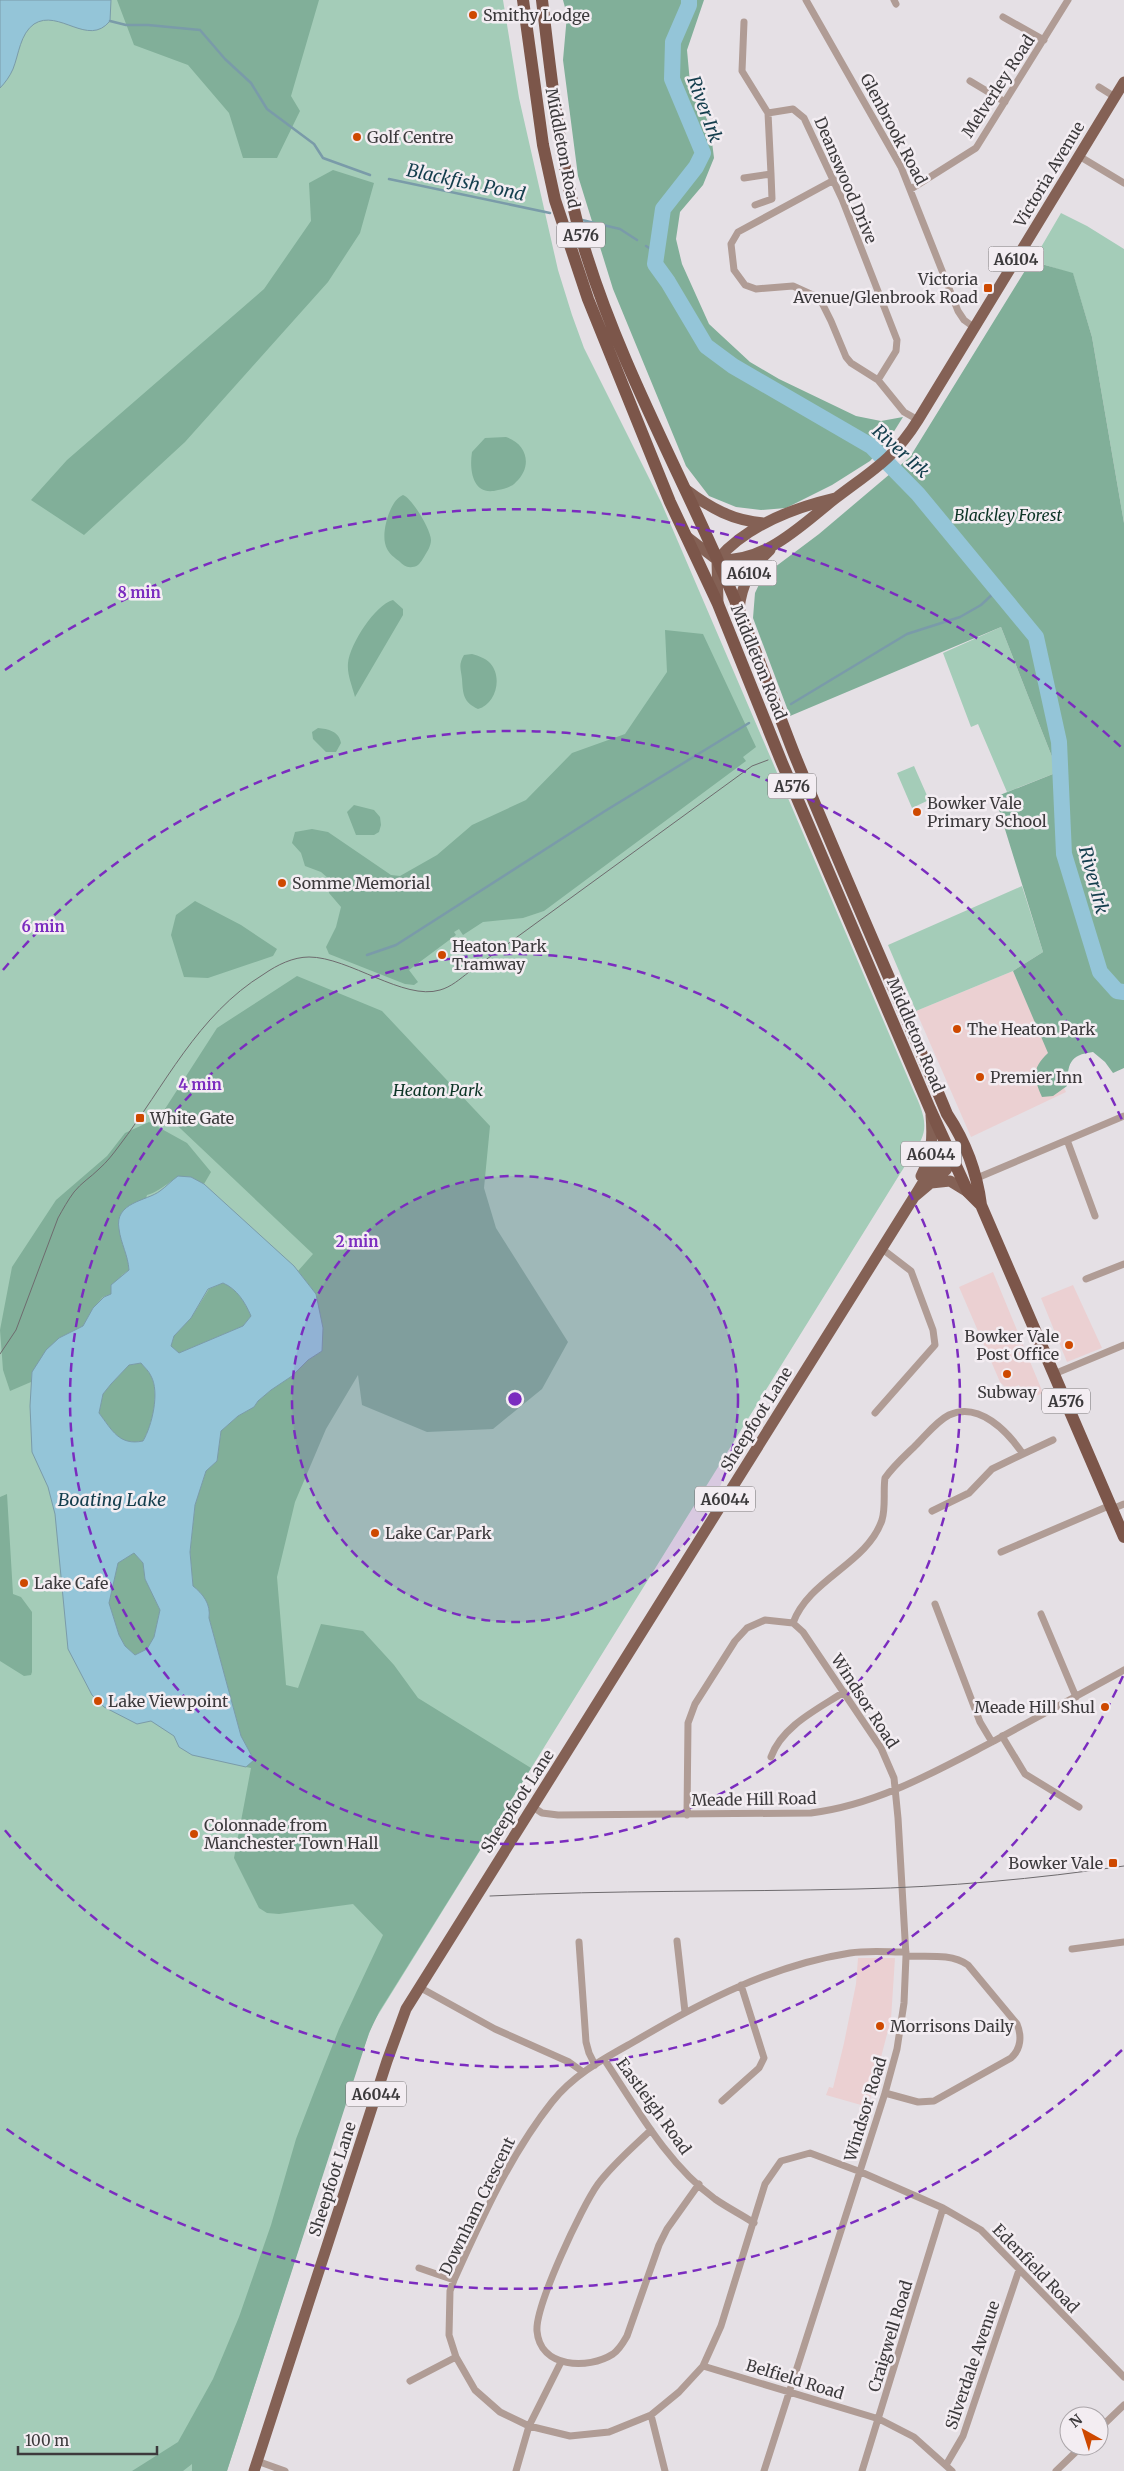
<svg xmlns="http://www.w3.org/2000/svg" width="1124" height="2471" font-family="Merriweather,serif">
<rect width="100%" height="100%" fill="#e5e0e5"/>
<path fill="#ebd0d2" d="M1013,971l53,121 -95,45 -55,-126z
M993,1272l50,121 -17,7 -7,-15 -11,5 -8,-8 -41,-95z
M1073,1285l29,63 -35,14 -26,-64z
M858,1958h37l-4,61 -23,88 -42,-12 3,-8 4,1 11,-45 12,-59z"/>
<path fill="#a4ccb8" d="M0,0h503l16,98 39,172 14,45 12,33 77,154 253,590c7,15 15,32 7,48l-548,883 -13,35 -133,413h-227z
M1061,213l26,13 37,23v274l-32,-186 -19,-63 -40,-13z
M1001,627l57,145 -51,20 -29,-68 -7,3 -28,-74z
M914,766l15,34 -17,8 -15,-35z
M1022,886l21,66 -30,19 -97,40 -28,-66z"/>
<path fill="#81af99" d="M117,0h202l-28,96 9,15 -23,47h-34l-14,-45 -41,-48 -54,-20z
M563,0h141l-17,50 3,33 20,43 4,32 -11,27 -23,27 -4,27 6,25 27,60 41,38 29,17 77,37 25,5 22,-4 -15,24 -18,20 -38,24 -46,23 -25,2 -25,-3 -27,-11 -23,-30 -73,-177 -35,-113 -15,-116 4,-45z
M333,170l41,13 -14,50 -32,49 -143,160 -101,93 -53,-35 36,-40 197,-171 47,-68 -2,-38z
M1031,261l42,12 19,64 32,186v545l-11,5 -8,-11 -12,-10c-24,3 -25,12 -26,34l-14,10 -11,1c-9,-20 -10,-29 6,-44l-35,-82 30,-19 -48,-155 63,-25 -57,-145 -211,89 -37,-98 2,-25 8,-17 56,-42 91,-77z
M506,437c21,7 27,29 10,45 -4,5 -12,7 -18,8 -25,7 -29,-19 -26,-38l13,-14z
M403,495c9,3 28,35 28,45 0,6 -4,12 -7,17 -3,5 -6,10 -12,10 -5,1 -9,-2 -13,-6 -7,-5 -12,-9 -14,-18 -3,-13 5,-43 18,-48z
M393,600l10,9v6l-48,82c-3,-12 -8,-22 -7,-34 2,-19 27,-58 45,-63z
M665,630l38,4 53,113 -13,10 3,4 -202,150 -21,7 -40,4 -20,13 -4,-6 -5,3 2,3 -47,35 9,12 -4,3 -9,-1 -76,-30 -3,-7 10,-20 5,-20 -12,-14v-14l-8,-7 -16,-6 -4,-13 -9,-10 3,-11 17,-3 16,3 63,43 9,1 37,-21 35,-30 54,-25 46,-47 53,-19 42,-62z
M472,654c7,2 13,4 18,9 13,14 6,41 -12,46 -15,-7 -15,-15 -16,-30 -1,-10 -4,-14 2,-24z
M318,728c10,1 21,3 23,15l-5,9h-10l-13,-13 -1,-7z
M354,805l20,5 6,7 1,8 -2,7 -5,3h-18l-9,-23z
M195,901l46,24 36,24 -4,7 -65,22 -24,-1 -13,-42 5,-20z
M297,976l85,35 108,115 -6,62 12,40 72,114 -26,47 -49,40 -66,3 -65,-27 -4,-30 -32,54 -31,73 -18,75 9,108 12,3 23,-64 42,7 31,34 24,33 113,70 -152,244 -10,21 -142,438h-35v-7l-9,7h-51l46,-29 35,-63 26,-62 32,-92 25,-86 20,-52 23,-58 44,-94 -30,-31 -74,10 -12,-1 -8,-5 -25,-50 17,-90 -5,-1 8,-7 -13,-24 -32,-118c2,-14 -6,-24 -16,-32l-3,-34 5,-47 11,-34 11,-10 4,-30 17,-15 16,-9 4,-6 13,-11 21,-14 16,-16 14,-9 -6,-57 -18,-23 15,-17 -150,-142 54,-84z
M149,1122l38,21 24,29 -7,12c-31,-18 -31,3 -57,11l-19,60 1,15 -7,5 -11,19 -8,3 -10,11 -10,18 -24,12 -27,34 -1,10 -21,9 -7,-21 -3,-40 12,-63 44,-67 51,-44 18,-23z
M223,1283c14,6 22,19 28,33l-8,10 -64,27 -8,-7 3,-10 17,-18 18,-29z
M141,1363c3,4 8,8 10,13 9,17 1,50 -8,65 -24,5 -30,-10 -44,-28l4,-19 8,-10 18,-19z
M7,1494l6,100 8,3 11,15v60l-1,3 -7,1 -24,-15v-164z
M134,1553l9,10 2,16 15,31 -6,27 -7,12 -12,6 -10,-9 -6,-11 -10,-32 9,-40z"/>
<path fill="#94c5d8" stroke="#7a9ba9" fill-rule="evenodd" d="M0,0h111l-1,21c-22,27 -51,-13 -76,3 -14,10 -15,30 -21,45 -3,7 -8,14 -13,19z
M178,1176l13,1 13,7 90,82 22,28 7,34 -1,23 -14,9 -16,16 -21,14 -13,11 -4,6 -16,9 -17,15 -4,30 -11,10 -11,34 -5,47 3,34c10,8 18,18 16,32l32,118 13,24 -8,7 -54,-12 -13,-8 -5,-11 -23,-15 -14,3 -33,-17 -12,-12 -24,-46 -13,-135 -7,-27 -16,-35 -2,-46 2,-34 14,-22 13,-12 24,-12 10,-18 11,-11 7,-3v-9l18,-15c-1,-15 -8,-26 -10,-41 -5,-27 28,-28 41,-38 7,-5 11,-10 18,-15zM223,1283c14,6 22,19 28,33l-8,10 -64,27 -8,-7 3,-10 17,-18 17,-29zM141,1363c3,4 8,8 10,13 9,16 1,50 -8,65 -24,5 -31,-11 -44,-28l4,-19 8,-10 18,-19zM134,1553l9,10 2,16 15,31 -6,27 -7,12 -12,6 -10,-9 -6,-11 -10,-32 9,-40z"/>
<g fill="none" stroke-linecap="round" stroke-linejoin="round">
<path stroke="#7a9ba9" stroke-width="2.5" d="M110,21l16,4h22l52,5 25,29 26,24 16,26 47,35 9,14 47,17
M389,179l161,34
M582,220l38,9 17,11
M646,246l10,6
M791,704l116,-70 53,-17 21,-12 16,-15
M367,955l29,-10 209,-134 144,-88"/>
<path stroke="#94c5d8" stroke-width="16" d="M689,0v5l-16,37 -1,37 31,74 -7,14 -33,42 -8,55 13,18 38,64 27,20 138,80 47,48 118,143 23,105 5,112 36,118 17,19 7,1"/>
<path stroke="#b09c95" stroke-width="7" d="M806,0l95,167 57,144 6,9 11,8
M894,0l2,4
M1003,17l41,23
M744,22l-2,49 26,42 25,-4 11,9 38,81 55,141 -1,11 -18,29
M970,81l35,21
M1099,87l16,10
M1079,156l45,27
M744,178l27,-4 -3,-61
M834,180l-96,52 -7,12 3,26 11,15 11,4 37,-3 22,10 7,7 9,18 15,36 5,6 27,17 26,32 14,8
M911,189l65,-41 92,-148
M755,205l17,-6 -1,-25
M1067,1140l28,76
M977,1178l147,-62
M1086,1279l38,-15
M1054,1374l70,-29
M875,1413l60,-68 -2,-15 -22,-59 -30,-23
M1023,1454l30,-14
M1112,1509l12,-5
M1001,1552l110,-47
M935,1604l45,118 12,20
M1041,1614l35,83
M793,1623c16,-44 74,-59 89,-103 4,-13 1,-30 3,-42 9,-13 21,-23 32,-34 10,-10 20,-23 32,-29 30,-14 59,17 74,39l-31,15 -23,24 -37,18
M1002,1736l23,38 54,33
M771,1757c11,-31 47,-48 73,-65
M533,1807l9,6 16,2 253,-2c66,-8 125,-42 183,-72 43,-24 87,-47 130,-71
M687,1815l1,-92 7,-19 40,-63 12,-13 18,-8 28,3 10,9 78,116 13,30 4,40 8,138 -2,47 -7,46 -12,44 -121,378
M677,1941l8,71
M579,1942l7,100 3,11 6,12
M1072,1949l52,-7
M906,1952c-18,0 -38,-2 -56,1 -77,12 -147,48 -213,87 -30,17 -62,33 -85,62 -42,53 -70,116 -98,178l-4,11 -1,44 7,22 19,33 25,22 29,14 41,10 39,-4 42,-17 28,-23 24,-26 18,-40 44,-142 16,-23 29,-8 51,19 82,36 38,22 143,147
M419,1987l76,42 74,33 14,10
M604,2059c32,48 63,105 111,140 13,9 27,16 39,24
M885,2093l33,9 16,-1 77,-43c10,-9 11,-22 6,-34l-49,-59c-17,-12 -42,-8 -62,-9
M722,2101l37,-33 5,-10 -23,-73
M651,2130c-18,17 -38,34 -53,54 -16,22 -63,122 -61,147 3,37 51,39 76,23 7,-5 10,-11 14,-18l32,-91 8,-16 32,-45
M419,2268l35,12
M703,2366l176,53 35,18 38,34
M410,2381l46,-24
M651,2415l14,56
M1099,2429l25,-24
M257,2461l28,10
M946,2465l17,-29 56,-166
M516,2471l13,-45 32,-64
M862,2471l81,-263
M1056,2471l26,-25"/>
<path stroke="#846155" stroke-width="11" d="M685,489c25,19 48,32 80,34
M686,536l31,24c50,2 83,-34 119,-62 35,-27 57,-38 82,-78l206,-338
M717,560c29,-34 76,-52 118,-62
M717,560l1,44
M739,609c3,-26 12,-41 31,-59
M921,1176c11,-21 12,-38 10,-61
M931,1183l19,-2 18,11
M254,2471l133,-410 19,-52 508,-812c10,-15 19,-37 39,-38l-7,11 -32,27"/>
<path stroke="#7c564a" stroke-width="12" d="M523,0l20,145 12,55 33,99 82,203 48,102 64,159 148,346 38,83 13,13
M542,0c10,83 18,167 42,247 38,126 106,242 155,363 20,48 37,98 56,146 49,120 102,238 152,358 18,27 30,59 34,91l143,332"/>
<path stroke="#6e6b6e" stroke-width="1" d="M0,1354l16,-24 42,-112c5,-9 10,-18 16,-26 7,-9 17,-15 25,-23 8,-7 14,-15 20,-23 46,-60 78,-131 145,-172 13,-9 29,-17 45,-17 40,0 95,44 131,33 11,-3 20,-11 29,-18l283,-206 16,-6
M490,1896c122,-6 244,-4 367,-7 89,-2 179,-10 267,-23"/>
</g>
<circle cx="515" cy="1399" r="223" fill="#7b2cbf" fill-opacity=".12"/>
<g fill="none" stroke="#7b2cbf" stroke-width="2.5" stroke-dasharray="9 6">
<circle cx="515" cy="1399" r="223"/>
<circle cx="515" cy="1399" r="445"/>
<path d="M1123 1676A668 668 0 0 1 3 1828M3 970A668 668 0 0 1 1123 1122"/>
<path d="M1122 2050A890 890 0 0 1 5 2128M5 670A890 890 0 0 1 1122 748"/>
</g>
<g fill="#ce4900" stroke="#f3edf2" stroke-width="2">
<circle cx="473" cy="15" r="5"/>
<circle cx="357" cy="137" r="5"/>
<rect x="983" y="283" width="10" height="10" rx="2.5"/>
<circle cx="917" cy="812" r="5"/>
<circle cx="282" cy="883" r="5"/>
<circle cx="442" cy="955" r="5"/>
<circle cx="957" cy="1029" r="5"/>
<circle cx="980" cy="1077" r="5"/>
<rect x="135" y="1113" width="10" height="10" rx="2.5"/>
<circle cx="1069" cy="1345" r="5"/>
<circle cx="1007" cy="1374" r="5"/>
<circle cx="375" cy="1533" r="5"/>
<circle cx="24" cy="1583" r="5"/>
<circle cx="98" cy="1701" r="5"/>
<circle cx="1105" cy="1707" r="5"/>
<circle cx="194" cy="1834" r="5"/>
<rect x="1108" y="1858" width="10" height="10" rx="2.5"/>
<circle cx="880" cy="2026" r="5"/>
</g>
<g text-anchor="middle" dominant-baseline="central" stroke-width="5" stroke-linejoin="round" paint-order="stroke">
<g fill="#f3edf2" stroke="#737073" stroke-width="1">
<rect x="557" y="222.5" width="48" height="25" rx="4"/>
<rect x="988.5" y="246.5" width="55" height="25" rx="4"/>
<rect x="721.5" y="560.5" width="55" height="25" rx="4"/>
<rect x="768" y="773.5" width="48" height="25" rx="4"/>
<rect x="901" y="1141.5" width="60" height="25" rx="4"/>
<rect x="1042" y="1388.5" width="48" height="25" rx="4"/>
<rect x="695" y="1486.5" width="60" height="25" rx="4"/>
<rect x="346" y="2081.5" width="60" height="25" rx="4"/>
</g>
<g font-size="15" font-weight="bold" fill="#3c3a3c">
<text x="581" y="235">A576</text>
<text x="1016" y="259">A6104</text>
<text x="749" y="573">A6104</text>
<text x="792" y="786">A576</text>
<text x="931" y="1154">A6044</text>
<text x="1066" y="1401">A576</text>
<text x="725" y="1499">A6044</text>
<text x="376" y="2094">A6044</text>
</g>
<g font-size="16" fill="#3c3a3c" stroke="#f3edf2" text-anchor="start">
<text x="483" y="15">Smithy Lodge</text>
<text x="367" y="137">Golf Centre</text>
<text x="978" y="279" text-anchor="end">Victoria<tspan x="978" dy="18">Avenue/Glenbrook Road</tspan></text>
<text x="927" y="803">Bowker Vale<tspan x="927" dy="18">Primary School</tspan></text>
<text x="292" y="883">Somme Memorial</text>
<text x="452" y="946">Heaton Park<tspan x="452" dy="18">Tramway</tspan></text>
<text x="967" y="1029">The Heaton Park</text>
<text x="990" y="1077">Premier Inn</text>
<text x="150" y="1118">White Gate</text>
<text x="1059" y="1336" text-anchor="end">Bowker Vale<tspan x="1059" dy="18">Post Office</tspan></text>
<text x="1007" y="1392" text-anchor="middle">Subway</text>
<text x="385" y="1533">Lake Car Park</text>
<text x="34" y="1583">Lake Cafe</text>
<text x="108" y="1701">Lake Viewpoint</text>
<text x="1095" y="1707" text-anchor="end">Meade Hill Shul</text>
<text x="204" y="1825">Colonnade from<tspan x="204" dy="18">Manchester Town Hall</tspan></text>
<text x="1103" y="1863" text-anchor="end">Bowker Vale</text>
<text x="890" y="2026">Morrisons Daily</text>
</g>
<g font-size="16" fill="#3c3a3c" stroke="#f3edf2">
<text transform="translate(998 86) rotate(-57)">Melverley Road</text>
<text transform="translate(894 129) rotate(62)">Glenbrook Road</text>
<text transform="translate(563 148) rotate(79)">Middleton Road</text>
<text transform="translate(1049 174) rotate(-59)">Victoria Avenue</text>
<text transform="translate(846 180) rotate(67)">Deanswood Drive</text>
<text transform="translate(759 662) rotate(68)">Middleton Road</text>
<text transform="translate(916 1035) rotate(67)">Middleton Road</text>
<text transform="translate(756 1419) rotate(-58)">Sheepfoot Lane</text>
<text transform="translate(865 1701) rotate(57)">Windsor Road</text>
<text transform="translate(754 1799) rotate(-1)">Meade Hill Road</text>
<text transform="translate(517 1801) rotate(-57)">Sheepfoot Lane</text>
<text transform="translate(654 2106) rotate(54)">Eastleigh Road</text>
<text transform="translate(865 2109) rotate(-73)">Windsor Road</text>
<text transform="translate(332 2179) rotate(-72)">Sheepfoot Lane</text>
<text transform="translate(477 2206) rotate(-64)">Downham Crescent</text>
<text transform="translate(1036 2268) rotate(46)">Edenfield Road</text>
<text transform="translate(890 2336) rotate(-73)">Craigwell Road</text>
<text transform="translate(972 2365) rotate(-71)">Silverdale Avenue</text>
<text transform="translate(795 2379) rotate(17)">Belfield Road</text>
</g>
<g font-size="16" font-style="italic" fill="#0d3526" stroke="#f3edf2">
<text x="1008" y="515">Blackley Forest</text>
<text x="438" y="1090">Heaton Park</text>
</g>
<g font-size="18" font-style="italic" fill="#143e4d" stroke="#f3edf2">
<text transform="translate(705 109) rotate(70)">River Irk</text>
<text transform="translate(466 182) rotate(12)">Blackfish Pond</text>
<text transform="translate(901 451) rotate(42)">River Irk</text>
<text transform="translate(1094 880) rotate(75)">River Irk</text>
<text x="112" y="1499">Boating Lake</text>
</g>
</g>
<circle cx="515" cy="1399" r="8" fill="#7b2cbf" stroke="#f3edf2" stroke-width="2.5"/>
<g font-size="15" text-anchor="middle" font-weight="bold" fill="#7b2cbf" stroke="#f3edf2" stroke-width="5" stroke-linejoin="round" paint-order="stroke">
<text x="139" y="598">8 min</text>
<text x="43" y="932">6 min</text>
<text x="200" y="1090">4 min</text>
<text x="357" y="1247">2 min</text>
</g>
<g transform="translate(1084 2431) rotate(321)"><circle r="24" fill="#f3edf2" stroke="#aaa5a9"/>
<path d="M0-4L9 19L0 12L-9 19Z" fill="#ce4900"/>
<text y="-8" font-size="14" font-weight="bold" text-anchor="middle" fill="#3c3a3c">N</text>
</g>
<path d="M18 2446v8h139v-8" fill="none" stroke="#3c3a3c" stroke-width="2.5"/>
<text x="25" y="2446" font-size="15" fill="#3c3a3c" stroke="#f3edf2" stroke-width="4" paint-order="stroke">100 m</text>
</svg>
